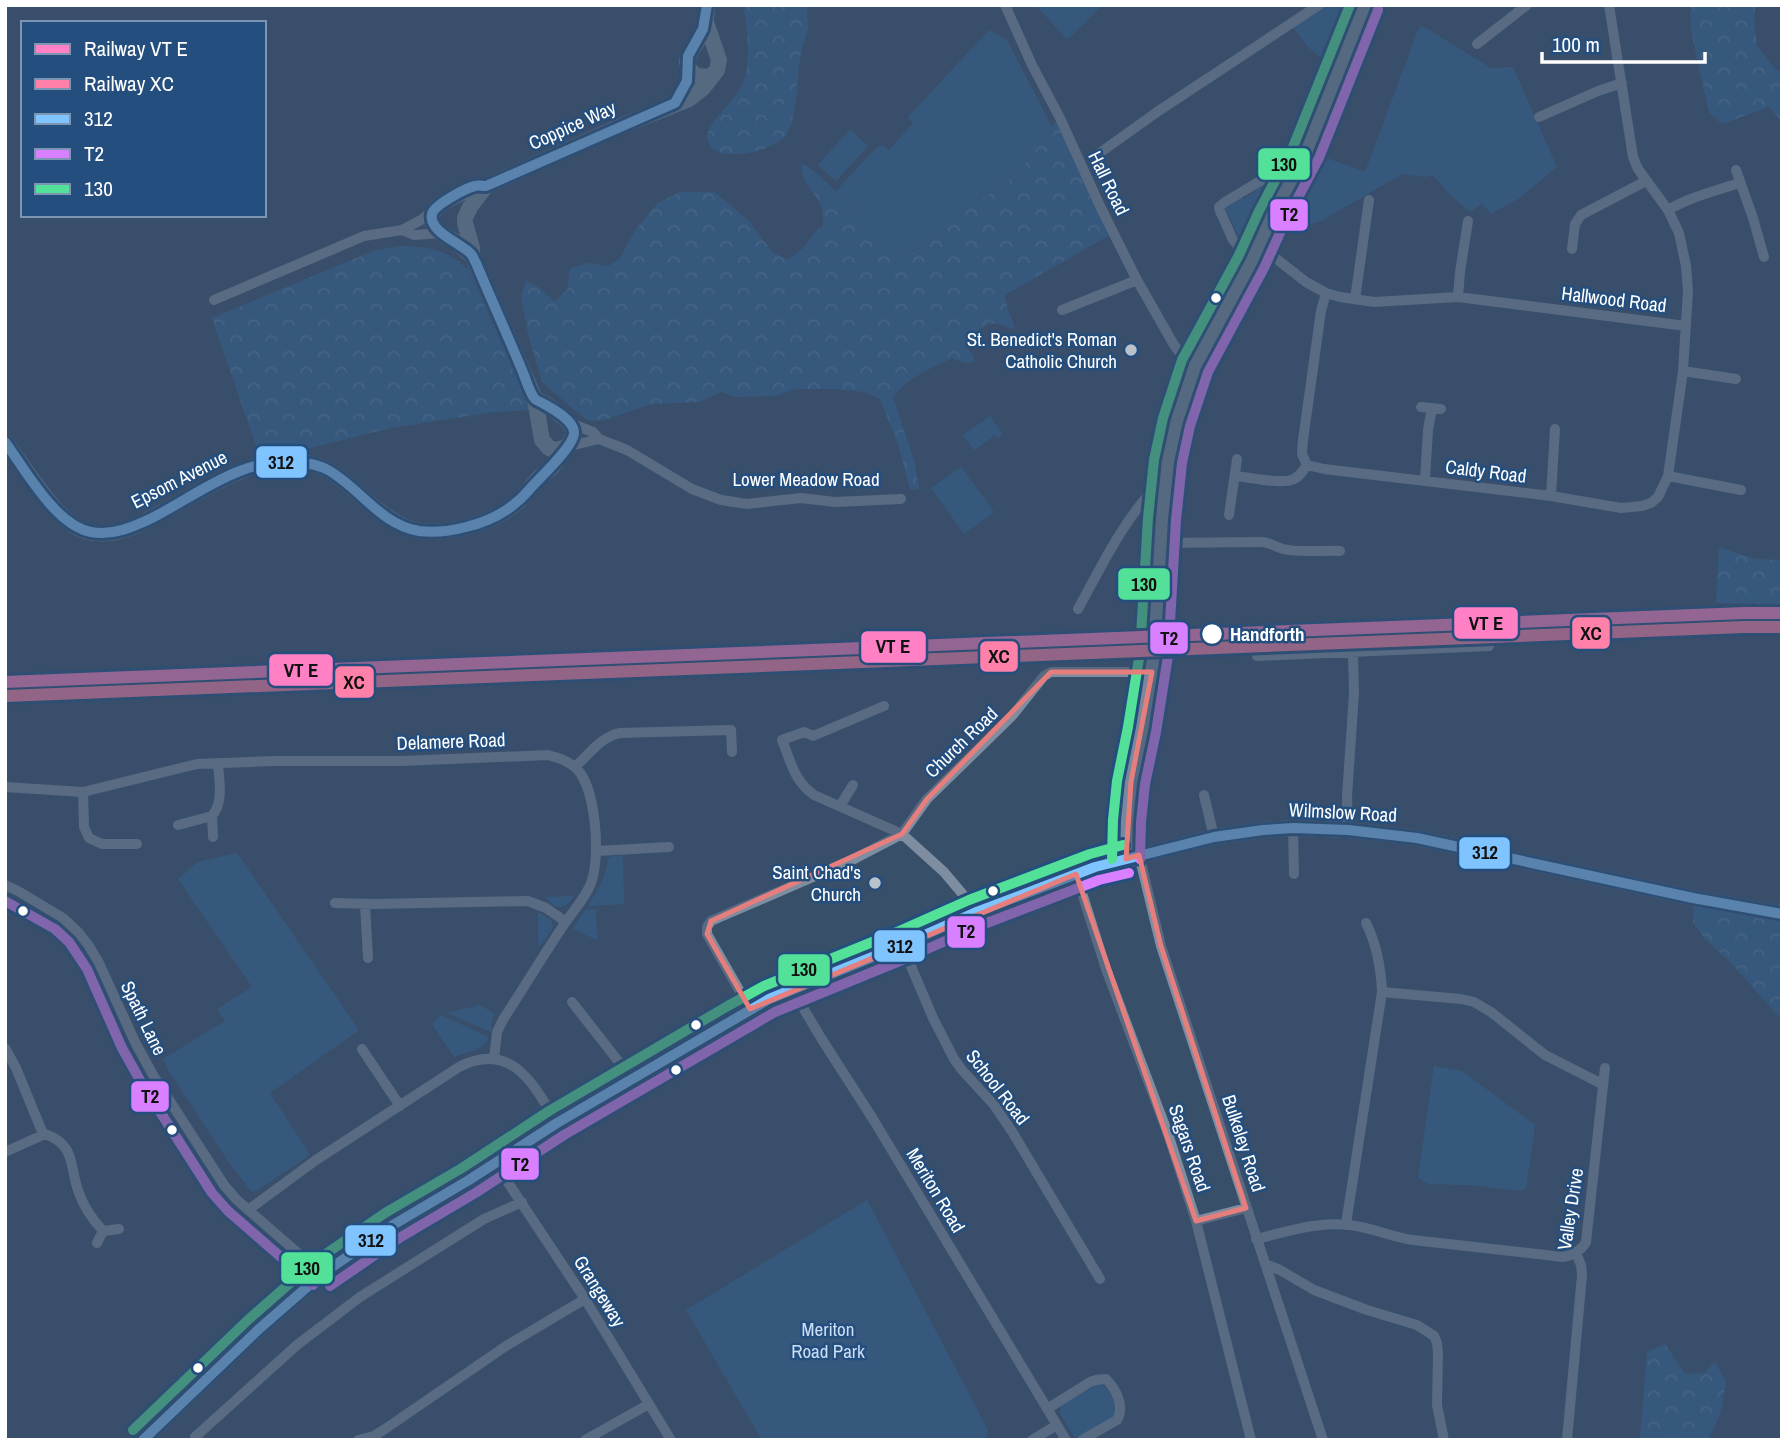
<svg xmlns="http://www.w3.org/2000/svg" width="1787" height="1445" font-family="'Archivo Narrow',sans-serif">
<defs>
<pattern id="forest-crowns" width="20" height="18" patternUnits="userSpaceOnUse" patternTransform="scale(1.75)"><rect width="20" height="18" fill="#376594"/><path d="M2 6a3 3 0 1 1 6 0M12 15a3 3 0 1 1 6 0" fill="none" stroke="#557ca4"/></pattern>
</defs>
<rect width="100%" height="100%" fill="#384f6a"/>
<path fill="#376594" d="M1036,5h67l-34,33 -3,1z
M1319,5h46l-27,65 -28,-21 -20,-25z
M1421,25l70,43 22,-1 44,100 -39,32 -27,15 -9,-11 -11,9 -20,-16 -18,-21 -7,2 -24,-3 -79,46 -11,4 -21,3 9,-28 21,-43 44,16 53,-142z
M989,30l18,10 45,87 -24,34 -18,18 -26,19 -5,2c-18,16 -54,58 -80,50 -8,-3 -53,-49 -63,-59l39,-42 8,-4 6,5 24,-27 -6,-5z
M850,129l18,17 -32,35 -18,-16z
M1287,171l-40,75 -6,-4 -15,-32v-2l15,-10 2,1 13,-8v-2z
M990,416l13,19 -5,3 -3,-3 -21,15 -11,-15z
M961,467l33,45 -30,22 -33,-46z
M237,853l122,177 -89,63 40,62 -54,36 -4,1 -22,-28 -60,-91 -7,-14 62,-38 -8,-12 35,-22 -74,-108 20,-17z
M623,855l1,49 -36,2 15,-26 6,-23z
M574,896c-10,15 -18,14 -29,1z
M596,909l1,31 -24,-11 12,-19z
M540,913l11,7 2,7 -12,18h-3v-31z
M480,1005l15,9 -3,5 -1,13 -44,-19z
M441,1015l45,21 2,2c-4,13 -22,14 -34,19l-22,-33z
M1434,1066l28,5 73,54 -9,63 -4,3 -54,-6 -39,-1 -11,-6z
M867,1200l121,230 -2,10h-224l-76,-130z
M1098,1384c10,0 14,14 19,23l-2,9 -38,22 -3,-1 -14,-24 1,-7z"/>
<path fill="url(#forest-crowns)" d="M743,5h64c0,7 1,15 1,22 -1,8 -5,17 -7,26 -5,26 -2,53 -13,79 -10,20 -78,36 -81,5 -1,-12 29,-38 35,-52 10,-23 5,-57 1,-80z
M1690,5h66l-2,15 3,26 19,24h6v52l-13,-15 -47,17 -13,-11 -18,-83z
M1057,120l56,113 -108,62c1,13 7,22 10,34 -6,0 -10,-4 -17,-5 -13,-2 -26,11 -34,20l8,10 2,8 -9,1 -13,-5c-21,10 -45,20 -59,39l22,67 4,25 -9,1 -12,-46 -18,-45 -15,-7 -31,-3h-38l-21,7 -40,1 -14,-5 -22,10 -48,2 -46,16 -13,1 -7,-2 -43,-37 -14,-48 -7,-38 5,-16 15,9 13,12 13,-11 3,-22 19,-5 20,3 11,-8 16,-29 22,-26 22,-11h35l35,30 22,30 16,8 15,-12 12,-16 8,-6c0,-5 0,-11 -1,-17 -4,-15 -24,-28 -20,-46l12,8 84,79 17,1 24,-14 23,-26 12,-11 10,-2 26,-19 18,-18z
M400,246c29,1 48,3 69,25l62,139 -36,2 -104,16 -85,21 -48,3 -46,-134 161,-67z
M1719,547l36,12 27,1v44l-66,-1z
M1782,883v137l-49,-55 -28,-26 -12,-17v-24l85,15z
M1665,1344l20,30 19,-1 11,-11 11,20 -6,33 -10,20 -1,5h-69l7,-88z"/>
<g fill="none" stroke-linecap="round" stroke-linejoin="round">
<path stroke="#7e8ea0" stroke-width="10" d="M1005,5l27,60 28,53 40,88 37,74 37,65 9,12 12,9
M1477,44l50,-39
M1539,117l59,-26 24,-8
M1101,152l56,-40 162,-107
M1736,170l17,48 11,39
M1668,210c22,-13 47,-19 71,-27
M402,230l19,-10 13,-10
M1260,246l46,36 20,11 14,4 34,5 84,-5 228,29
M1572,249l3,-25 6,-9 65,-34
M1252,261l-19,-21 -13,-29 -1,-4 6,-5 80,-48
M1326,293l-5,18 -18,129 -1,14 5,11 17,4 227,27 70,12 21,-2 9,-3 7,-6 10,-21 15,-105 5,-80 -2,-25 -7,-33 -11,-23 -30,-41 -5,-12 -24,-152
M1458,297l2,-25 8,-51
M1355,299l14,-99
M214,300l150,-64 38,-6 12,5 28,-2
M1062,310l75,-30
M1683,371l53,8
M1421,407l20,2
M570,423l23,9 6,7 28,11 65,39 29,11 26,4 54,-6 34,4 66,-3
M566,447l33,-8
M1235,476c13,1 44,8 56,4 8,-2 12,-9 16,-15
M1668,476l73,14
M1425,480l3,-50 4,-22
M1551,496l4,-67
M1229,515l8,-56
M1161,543l100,-1c9,0 14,5 22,7 14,4 41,1 57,2
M1078,609c22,-40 42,-82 72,-116l14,1
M1257,656l232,-10
M884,706l-71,30 -9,-4 -22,8c9,22 12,41 32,55l88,39 42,38 27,32 3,9
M575,767c13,-12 27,-31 45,-34l111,-3 1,22
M5,787l78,5 114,-28 77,-3h127l147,-6c11,3 21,6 29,14 19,20 24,88 14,114 -5,14 -17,27 -26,40 -21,31 -40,63 -61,95l-7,14 -3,27
M83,792l1,35 5,11 13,6h35
M1204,795l10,42
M840,806l13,-21
M212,816l1,21
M178,825l34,-9c12,-14 7,-35 6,-53
M1293,828l1,46
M1348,830l-1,-33 7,-104 -1,-40
M597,851l72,-4
M1139,855l22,91 162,494
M1076,874l30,95 62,165 28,87 55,219
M5,885l13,6 45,27 16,15 10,13 10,17 36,79 18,33 71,110 13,15 85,74
M335,903l39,1 154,-3 18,7 20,14
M365,904l3,54
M902,945l31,73 21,41 8,11 32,35 19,28 87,146
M792,989l29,49 52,81 193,321
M1382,992l79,7 13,3 17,10 54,43 57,29
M572,1002l61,78
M750,1009l-43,-75v-7l4,-6 141,-61 50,-26 25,-35 85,-83 32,-40 7,-4h101
M5,1048l11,20 27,66
M362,1049l38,57
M5,1152l40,-18c32,11 24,34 34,59 5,15 14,27 24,38
M495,1163l90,136 86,141
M248,1210l68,-50 143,-93c53,-27 75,18 98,56
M1196,1221l50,-13
M1346,1224l36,-232c-1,-24 -5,-47 -16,-69
M1256,1239c30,-7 62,-18 93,-14 22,2 42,12 64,15l150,17c10,-2 18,-6 23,-15l19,-174
M97,1243l6,-12 16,-2
M1265,1264l15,6 34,20 53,20 50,15 17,11 3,7 1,10 -1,52 7,35
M1047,1409l43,-27 6,-2 10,-1c10,10 19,27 11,41l-35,20
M195,1437l102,-92 63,-48 124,-78 38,-17
M358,1440l16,-4 11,-7 121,-83 79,-47
M585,1440l64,-36
M1032,1440l25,-15
M1567,1440l15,-165 -1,-10 -5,-12"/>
<path stroke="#79899d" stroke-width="16" d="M707,5c0,12 -2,23 -8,33 -7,15 -22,25 -2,38l11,1 5,-3
M465,218l5,-11 16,-21 128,-57 75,-30 14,-11 14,-18 2,-10 -13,-38
M465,223l7,25v7l63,144 7,41 7,8 5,2 10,-2
M472,255c-7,-4 -12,-10 -18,-14 -6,-4 -14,-7 -18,-13 -13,-16 7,-26 19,-32 12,-6 17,-11 31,-10
M5,442c18,23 44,66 67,82 16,13 42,11 60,3 36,-15 68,-39 104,-54 15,-6 28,-12 45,-12 15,0 34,2 47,9 28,16 58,57 92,61 30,4 76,-9 99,-30 7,-7 13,-16 21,-24 4,-3 9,-6 12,-10 3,-4 6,-9 9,-13 4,-7 13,-12 13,-22 -1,-11 -29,-29 -39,-33
M1126,859l1,-38 4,-39 11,-52 12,-76 8,-135 6,-58 8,-39 19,-56 57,-105 19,-43 35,-65 59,-148
M143,1440l116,-111 63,-55 71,-49 76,-45 88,-57 176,-104 36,-20 133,-54 72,-32 121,-46 119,-30 49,-7 30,-2 55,2 69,8 276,60 89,16"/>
<g stroke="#244e7e" stroke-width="16">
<path id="bus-1" d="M5,442c20,27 51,84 86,90 22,4 42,-5 61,-14 45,-23 92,-62 145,-56 11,1 22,3 31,8 32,18 53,55 91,61 16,2 32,0 47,-4 25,-6 47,-18 63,-37 9,-11 46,-44 45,-58 -1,-12 -21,-23 -30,-28 -3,-2 -7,-3 -9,-5 -5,-5 -10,-22 -13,-29 -15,-36 -31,-71 -46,-107 -2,-3 -3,-7 -5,-9 -10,-11 -43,-22 -39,-40 2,-9 34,-26 43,-28 4,-1 7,0 11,0l189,-83 12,-22 1,-25 15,-27 4,-24
M143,1440l116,-111 63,-55 71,-49 76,-45 88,-57 212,-124 133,-54 72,-32 121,-46 119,-30 49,-7 30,-2 55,2 69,8 276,60 89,16"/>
</g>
<g stroke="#244e7e" stroke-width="16">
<path id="bus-2" d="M1140,859l1,-37 4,-38 11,-52 12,-76 8,-136 6,-57 8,-37 18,-54 56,-104 20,-44 35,-66 59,-148
M5,901l50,28 14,13 18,27 35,79 19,34 71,111 16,18 85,74
M330,1286l71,-49 76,-45 87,-57 211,-123 132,-54 72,-32 120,-46 30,-7"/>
</g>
<g stroke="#244e7e" stroke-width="16">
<path id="bus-3" d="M1112,859l1,-39 4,-39 11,-54 12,-75 8,-134 6,-58 9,-42 19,-58 57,-105 20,-44 34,-64 57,-142
M133,1430l116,-111 65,-57 71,-49 77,-45 87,-57 177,-104 38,-21 133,-54 72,-32 121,-46 33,-9"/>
</g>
<use href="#bus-1" stroke="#80c4ff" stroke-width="10"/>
<use href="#bus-2" stroke="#d880ff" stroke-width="10"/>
<use href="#bus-3" stroke="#53e098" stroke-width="10"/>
<g stroke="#244e7e" stroke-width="18">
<path id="rail-1" d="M5,682l1739,-69h38"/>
</g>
<g stroke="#244e7e" stroke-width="18">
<path id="rail-2" d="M6,696l1738,-69h38"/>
</g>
<use href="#rail-1" stroke="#ff80c5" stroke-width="12"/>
<use href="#rail-2" stroke="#ff80a9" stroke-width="12"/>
</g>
<path d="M0 0H1787V1445H0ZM1051,672h101l-21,110 -5,77 13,-4 22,91 85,262 -50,13 -120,-347 -326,135 -43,-75 4,-13 191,-87 25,-35z" fill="#384f6a" fill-opacity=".55" fill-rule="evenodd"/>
<path fill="none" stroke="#e67e7e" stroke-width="5" stroke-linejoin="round" d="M1051,672h101l-21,110 -5,77 13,-4 22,91 85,262 -50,13 -120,-347 -326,135 -43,-75 4,-13 191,-87 25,-35z"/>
<g fill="#fff" stroke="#244e7e" stroke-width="2.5">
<circle cx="1216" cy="298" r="6"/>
<circle cx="1212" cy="634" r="11"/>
<circle cx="993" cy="891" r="6"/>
<circle cx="23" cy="911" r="6"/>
<circle cx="696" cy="1025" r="6"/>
<circle cx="676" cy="1070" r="6"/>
<circle cx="172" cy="1130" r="6"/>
<circle cx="198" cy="1368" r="6"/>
</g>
<g fill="#b9c1cb" stroke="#244e7e" stroke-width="2.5">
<circle cx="1131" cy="350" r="7"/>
<circle cx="875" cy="883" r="7"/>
</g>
<g text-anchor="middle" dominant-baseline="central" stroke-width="5" stroke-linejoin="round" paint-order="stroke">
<g font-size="19" fill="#fff" stroke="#244e7e">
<text transform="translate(572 125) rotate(-24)">Coppice Way</text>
<text transform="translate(1109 183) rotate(64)">Hall Road</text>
<text transform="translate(1614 299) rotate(7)">Hallwood Road</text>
<text transform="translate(1486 471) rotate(7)">Caldy Road</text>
<text transform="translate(179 479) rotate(-27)">Epsom Avenue</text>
<text x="806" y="479">Lower Meadow Road</text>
<text transform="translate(451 741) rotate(-2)">Delamere Road</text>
<text transform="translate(961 742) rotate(-44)">Church Road</text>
<text transform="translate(1343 812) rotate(3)">Wilmslow Road</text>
<text transform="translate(144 1018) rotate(64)">Spath Lane</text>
<text transform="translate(998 1087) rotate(52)">School Road</text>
<text transform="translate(1244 1143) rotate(72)">Bulkeley Road</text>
<text transform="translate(1190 1148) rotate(71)">Sagars Road</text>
<text transform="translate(936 1190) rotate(59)">Meriton Road</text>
<text transform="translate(1570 1209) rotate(-81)">Valley Drive</text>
<text transform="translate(600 1291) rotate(58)">Grangeway</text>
</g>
<g font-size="19" fill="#fff" stroke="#244e7e" text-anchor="end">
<text x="1117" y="339">St. Benedict's Roman<tspan x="1117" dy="22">Catholic Church</tspan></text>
<text x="861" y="872">Saint Chad's<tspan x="861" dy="22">Church</tspan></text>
</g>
<g font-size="19" font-weight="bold" fill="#fff" stroke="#244e7e" text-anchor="start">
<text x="1230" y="634">Handforth</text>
</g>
<g font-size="19" fill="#ccdff5" stroke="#244e7e">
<text x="828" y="1329">Meriton<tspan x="828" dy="22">Road Park</tspan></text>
</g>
</g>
<g stroke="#244e7e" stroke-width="2.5">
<rect x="1257" y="147" width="54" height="34" rx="7" fill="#53e098"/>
<rect x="1269" y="198" width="40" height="34" rx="7" fill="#d880ff"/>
<rect x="255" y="445" width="53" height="34" rx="7" fill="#80c4ff"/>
<rect x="1117" y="567" width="54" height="34" rx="7" fill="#53e098"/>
<rect x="1453" y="606" width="66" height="34" rx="7" fill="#ff80c5"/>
<rect x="1571" y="616" width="40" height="34" rx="7" fill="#ff80a9"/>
<rect x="1149" y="621" width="40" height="34" rx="7" fill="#d880ff"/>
<rect x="860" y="630" width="67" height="34" rx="7" fill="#ff80c5"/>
<rect x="979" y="640" width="40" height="33" rx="7" fill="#ff80a9"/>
<rect x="268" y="653" width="66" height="34" rx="7" fill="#ff80c5"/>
<rect x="334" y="665" width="41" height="34" rx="7" fill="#ff80a9"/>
<rect x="1458" y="836" width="53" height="34" rx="7" fill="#80c4ff"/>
<rect x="946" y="915" width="40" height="34" rx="7" fill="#d880ff"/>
<rect x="873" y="929" width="53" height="34" rx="7" fill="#80c4ff"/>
<rect x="777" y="953" width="54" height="34" rx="7" fill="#53e098"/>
<rect x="130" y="1080" width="40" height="33" rx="7" fill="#d880ff"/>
<rect x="500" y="1147" width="40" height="34" rx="7" fill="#d880ff"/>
<rect x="344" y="1224" width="53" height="33" rx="7" fill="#80c4ff"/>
<rect x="280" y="1251" width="54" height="34" rx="7" fill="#53e098"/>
</g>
<g font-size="19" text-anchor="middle" font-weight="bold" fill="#111">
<text x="1284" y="171">130</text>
<text x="1289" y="221">T2</text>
<text x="281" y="469">312</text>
<text x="1144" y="591">130</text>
<text x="1486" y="630">VT E</text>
<text x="1591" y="640">XC</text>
<text x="1169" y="645">T2</text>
<text x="893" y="653">VT E</text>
<text x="999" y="663">XC</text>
<text x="301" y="677">VT E</text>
<text x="354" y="689">XC</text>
<text x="1485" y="859">312</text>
<text x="966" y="938">T2</text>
<text x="900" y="953">312</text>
<text x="804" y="976">130</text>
<text x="150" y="1103">T2</text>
<text x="520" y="1171">T2</text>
<text x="371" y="1247">312</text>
<text x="307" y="1275">130</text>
</g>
<rect width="1787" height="1445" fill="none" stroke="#ffffff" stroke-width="14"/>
<rect x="21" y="21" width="245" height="196" fill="#244e7e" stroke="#7c95b2" stroke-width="2"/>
<rect x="35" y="44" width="35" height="10" fill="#ff80c5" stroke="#7c95b2" stroke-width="2"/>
<text x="84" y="56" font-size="21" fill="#ffffff">Railway VT E</text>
<rect x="35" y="79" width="35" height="10" fill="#ff80a9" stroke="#7c95b2" stroke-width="2"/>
<text x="84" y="91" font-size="21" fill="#ffffff">Railway XC</text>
<rect x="35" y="114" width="35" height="10" fill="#80c4ff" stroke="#7c95b2" stroke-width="2"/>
<text x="84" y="126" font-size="21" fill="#ffffff">312</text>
<rect x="35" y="149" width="35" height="10" fill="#d880ff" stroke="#7c95b2" stroke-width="2"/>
<text x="84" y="161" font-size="21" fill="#ffffff">T2</text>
<rect x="35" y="184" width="35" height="10" fill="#53e098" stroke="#7c95b2" stroke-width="2"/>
<text x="84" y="196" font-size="21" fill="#ffffff">130</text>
<path d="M1542 52v10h163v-10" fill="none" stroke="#ffffff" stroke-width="3.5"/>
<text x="1552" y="52" font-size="21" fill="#ffffff" stroke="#244e7e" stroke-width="5" paint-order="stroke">100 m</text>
</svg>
